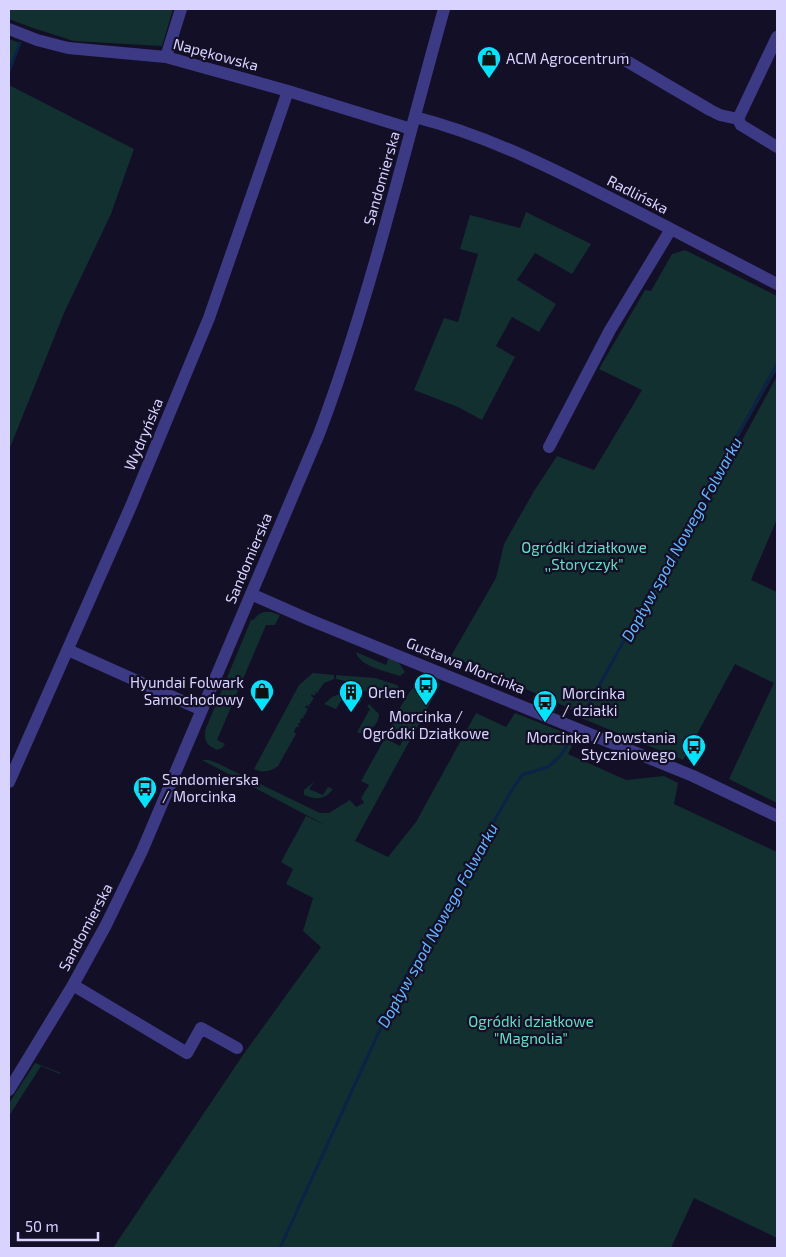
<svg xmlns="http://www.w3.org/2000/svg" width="786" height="1257" font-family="'Exo 2',sans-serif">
<rect width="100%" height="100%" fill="#130f26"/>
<path fill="#12302f" d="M9,9h164l-11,37 -88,-5 -41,-13 -24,-9z
M9,39l11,4 -11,28z
M9,85l125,64 -23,65 -47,99 -55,137z
M526,212l65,32 -19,30 -37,-21 -18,27 39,24 -17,28 -27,-15 -16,29 19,11 -33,63 -24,-13 -44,-17 30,-72 14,4 20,-68 -18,-5 10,-34 50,13z
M685,250l92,46v73l-99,175 6,3 93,-171v143l-26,61 26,12v211l-48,-24 45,-96 -39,-19 -52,96 -102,-42 27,-49 -26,45 -131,-58 45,-78 8,-34 30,-53 23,-35 37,14 48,-80 -43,-21 46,-79 6,1 21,-37z
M264,612h7l9,3 -5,10h-9l-49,115 8,4 -3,4 -5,2c-11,-5 -14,-10 -11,-22l45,-108h2l6,-6z
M356,652l30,13 3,-8 10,6 6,9 -5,4c-14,-5 -40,-9 -44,-24z
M313,673l21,2v4l-10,4 -7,10 -4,-2 3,2 -2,3 -2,-2 -1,2 3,2 -4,6h-2l2,1 -1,2 -2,-2 -2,2 3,2 -4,7 -2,-1 2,2 -2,2 -1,-1 -1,5 -3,1 2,1 -1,2h-2l-2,5 2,2 -18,32c-7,6 -16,7 -24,3l45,-84z
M336,675l39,3 22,7 2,2c-3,8 -9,13 -18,12l-36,-18 -9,-2z
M432,676l6,3 2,6 -85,156 33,16 28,-35 60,-109 30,14 9,-14 58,23 2,4 -7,14 58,26 38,-4 14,7 -4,21 103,48v386l-83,-40 -23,50h-558l130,-193 78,-108 -18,-16 10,-33 -27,-14 7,-15 -12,-7 25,-46 21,10 -125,-66h7l10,4 101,49h9l21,-13 6,7 8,-4 -3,-5 8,-13 -8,-4 24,-43 15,8 4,-8 -15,-8c10,-18 21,-51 43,-54z
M342,693l6,1 13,7 -2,3 -15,-8 -8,13 -12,-5 8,-7z
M369,704l10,10c0,10 -10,19 -20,19l-2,-1 13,-23 -3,-2z
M314,782l-5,7 14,6 5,-8 5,2c-8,11 -17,11 -29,6v-5z
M35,1063l26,10 -1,1 -19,-8 -32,50v-13z"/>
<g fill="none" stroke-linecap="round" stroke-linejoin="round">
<path stroke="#0c2248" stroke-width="3" d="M9,71l11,-28
M584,713l193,-349
M280,1248l119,-260 111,-195 12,-18 26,-8 13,-12 12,-19"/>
<path stroke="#3d3a85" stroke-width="12" d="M9,29l28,11 31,8 98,9 122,34 123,38
M777,37l-39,82 3,6 36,22
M166,57l15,-48
M623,59l87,51 10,5 18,4
M415,117c90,23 173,70 256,112l-61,101 -61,117
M671,229l106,55
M251,594l59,26 383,156 84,40
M68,650l134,60
M9,782l122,-276 78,-188 79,-227
M73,985l114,68 14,-25 36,20
M9,1090l64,-105 33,-60 36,-74 177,-417c52,-138 85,-283 125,-425"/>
</g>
<defs>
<g id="shop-pin" transform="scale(1.25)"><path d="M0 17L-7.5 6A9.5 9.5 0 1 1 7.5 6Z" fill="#00e5ff" stroke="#130f26"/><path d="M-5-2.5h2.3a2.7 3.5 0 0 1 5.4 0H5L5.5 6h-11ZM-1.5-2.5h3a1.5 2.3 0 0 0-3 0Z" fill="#111"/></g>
<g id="bus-pin" transform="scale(1.25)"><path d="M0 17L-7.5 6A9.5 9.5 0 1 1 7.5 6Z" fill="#00e5ff" stroke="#130f26"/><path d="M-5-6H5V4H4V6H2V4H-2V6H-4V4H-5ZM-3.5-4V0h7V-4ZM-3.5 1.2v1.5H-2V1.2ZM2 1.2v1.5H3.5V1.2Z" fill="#111"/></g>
<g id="building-pin" transform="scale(1.25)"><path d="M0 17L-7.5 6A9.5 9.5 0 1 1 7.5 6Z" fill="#00e5ff" stroke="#130f26"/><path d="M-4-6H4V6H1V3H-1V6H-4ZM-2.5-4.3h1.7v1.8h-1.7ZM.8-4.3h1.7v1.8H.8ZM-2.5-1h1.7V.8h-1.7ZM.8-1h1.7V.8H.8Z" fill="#111"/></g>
</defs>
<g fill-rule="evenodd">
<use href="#shop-pin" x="489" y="58"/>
<use href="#bus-pin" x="426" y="685"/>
<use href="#shop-pin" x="262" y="691"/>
<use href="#building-pin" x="351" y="692"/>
<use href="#bus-pin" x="545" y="702"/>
<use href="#bus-pin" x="694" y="746"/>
<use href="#bus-pin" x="145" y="788"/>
</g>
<g text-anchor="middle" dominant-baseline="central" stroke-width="4.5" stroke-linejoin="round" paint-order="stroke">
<g font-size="15" fill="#d9d4ff" stroke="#130f26">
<text transform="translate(216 54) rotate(15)">Napękowska</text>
<text transform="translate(381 178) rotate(-74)">Sandomierska</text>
<text transform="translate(638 194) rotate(27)">Radlińska</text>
<text transform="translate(143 434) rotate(-67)">Wydryńska</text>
<text transform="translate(248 558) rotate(-67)">Sandomierska</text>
<text transform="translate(466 665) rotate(22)">Gustawa Morcinka</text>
<text transform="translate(85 927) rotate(-62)">Sandomierska</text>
</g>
<g font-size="15" fill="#d9d4ff" stroke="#130f26" text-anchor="start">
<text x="506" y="58">ACM Agrocentrum</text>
<text x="244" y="682" text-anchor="end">Hyundai Folwark<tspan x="244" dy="17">Samochodowy</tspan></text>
<text x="368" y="692">Orlen</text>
<text x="562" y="693">Morcinka<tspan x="562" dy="17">/ działki</tspan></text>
<text x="426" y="716" text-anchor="middle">Morcinka /<tspan x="426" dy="17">Ogródki Działkowe</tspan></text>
<text x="676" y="737" text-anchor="end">Morcinka / Powstania<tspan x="676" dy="17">Styczniowego</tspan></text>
<text x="162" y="779">Sandomierska<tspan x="162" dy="17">/ Morcinka</tspan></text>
</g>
<g font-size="15" fill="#5fe0c0" stroke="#130f26">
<text x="584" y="547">Ogródki działkowe<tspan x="584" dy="17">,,Storyczyk"</tspan></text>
<text x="531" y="1021">Ogródki działkowe<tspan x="531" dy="17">"Magnolia"</tspan></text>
</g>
<g font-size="16" font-style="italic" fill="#62b6ff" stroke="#130f26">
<text transform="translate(681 539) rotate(-61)">Dopływ spod Nowego Folwarku</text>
<text transform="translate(437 925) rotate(-61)">Dopływ spod Nowego Folwarku</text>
</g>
</g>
<rect width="786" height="1257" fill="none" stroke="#d9d4ff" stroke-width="20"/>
<path d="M18 1232v8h80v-8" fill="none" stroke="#d9d4ff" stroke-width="2.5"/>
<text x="25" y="1232" font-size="15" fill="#d9d4ff" stroke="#130f26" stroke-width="4" paint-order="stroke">50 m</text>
</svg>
